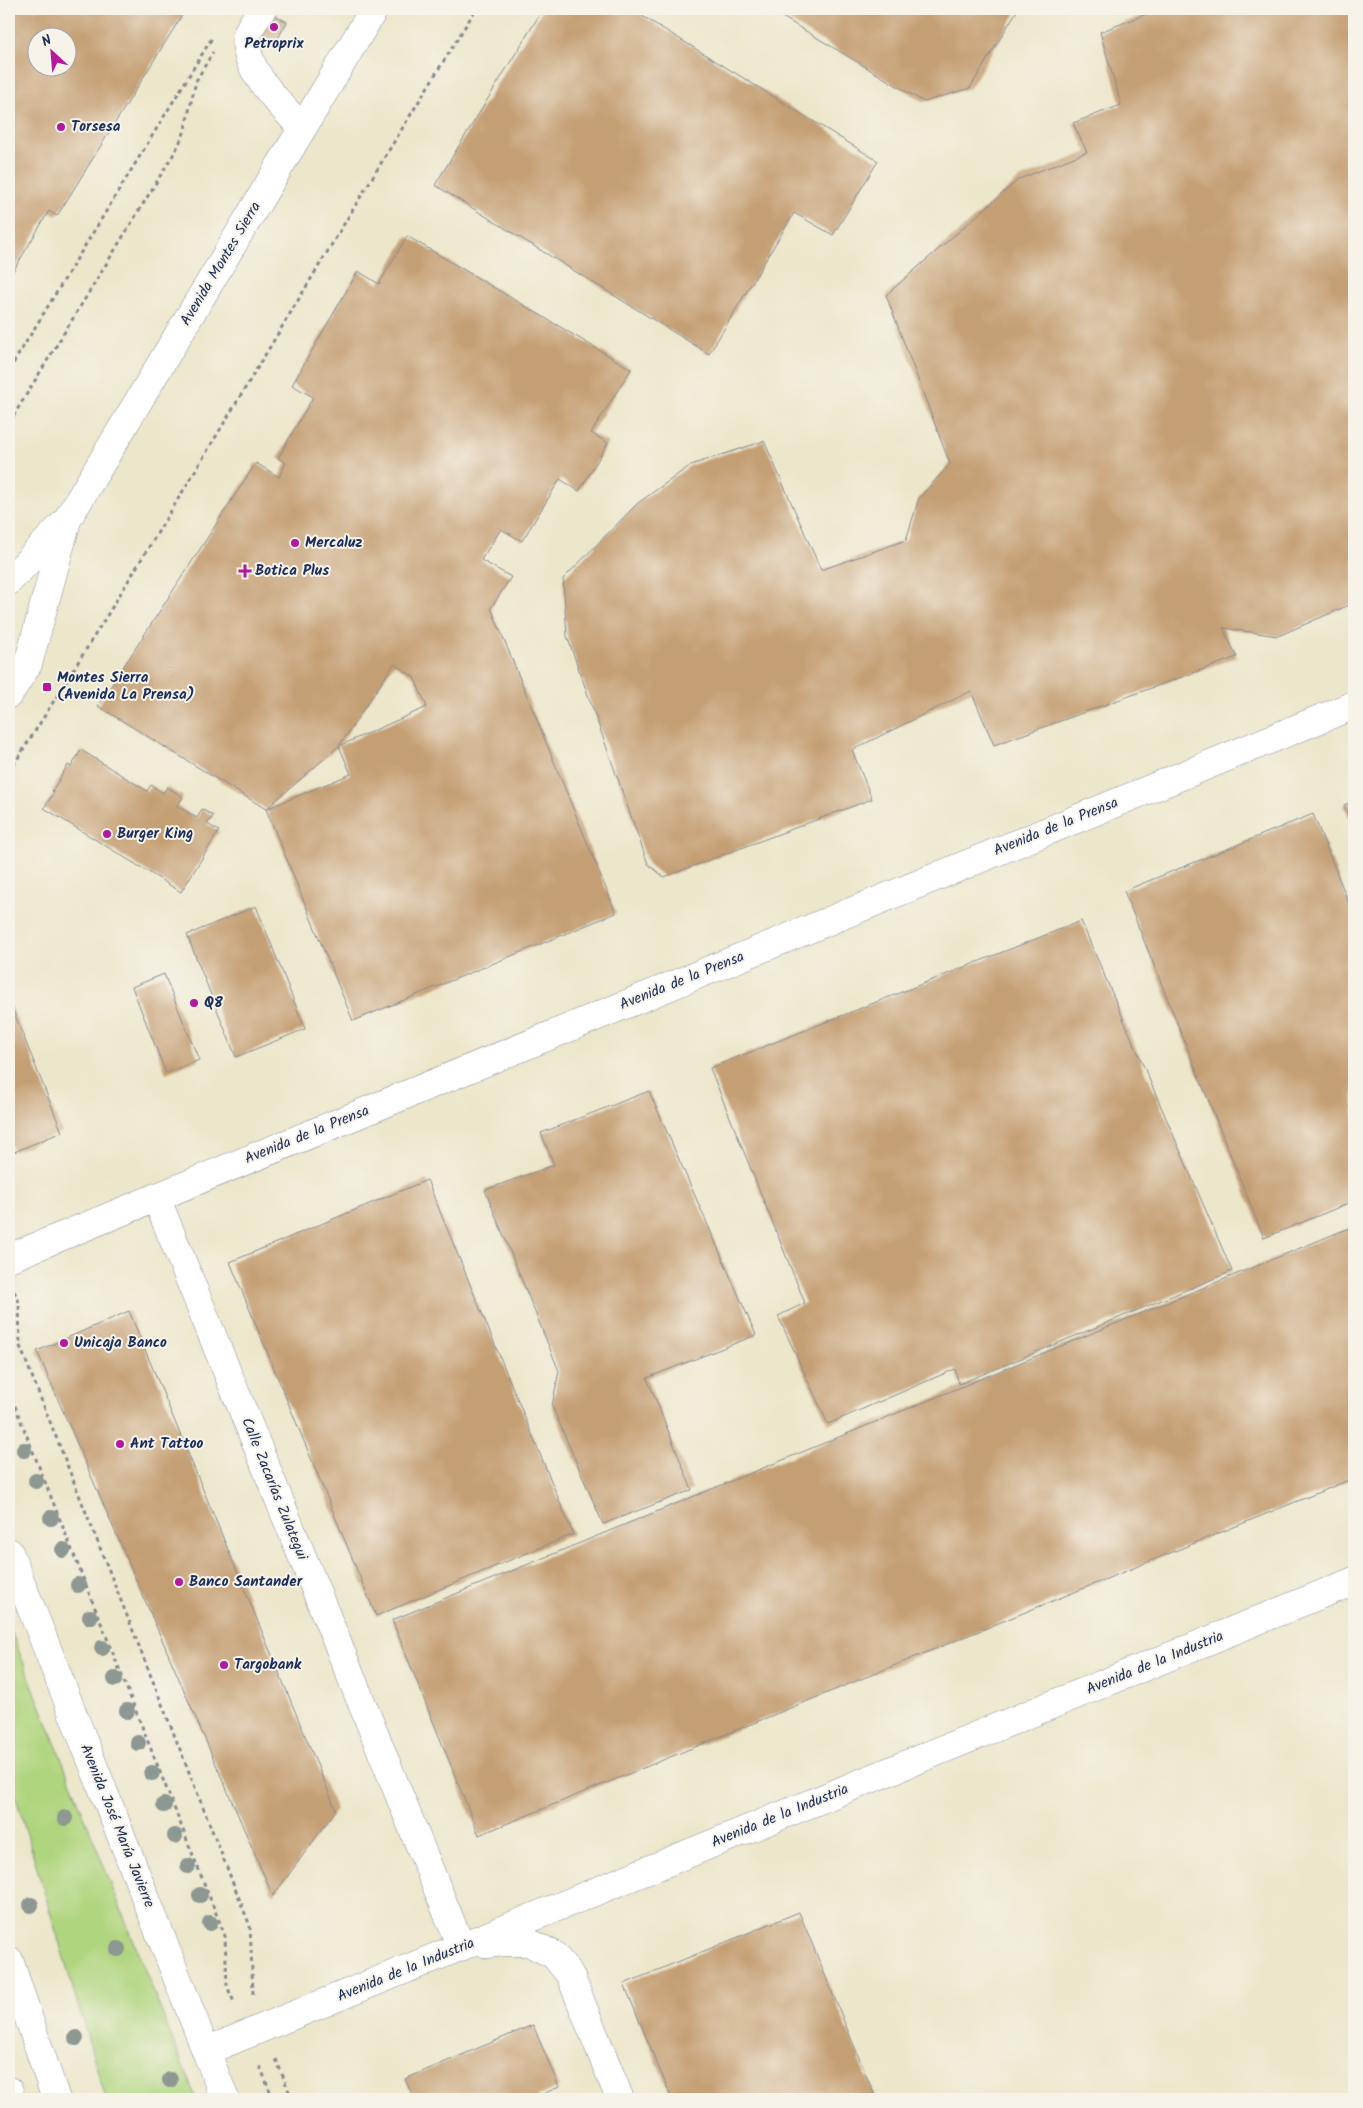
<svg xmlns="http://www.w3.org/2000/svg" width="1363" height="2108" font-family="Kalam,sans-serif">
<rect width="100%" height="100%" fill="#f7f3e8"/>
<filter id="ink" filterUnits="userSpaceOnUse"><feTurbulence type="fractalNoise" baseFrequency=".02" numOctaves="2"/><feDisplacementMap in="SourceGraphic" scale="10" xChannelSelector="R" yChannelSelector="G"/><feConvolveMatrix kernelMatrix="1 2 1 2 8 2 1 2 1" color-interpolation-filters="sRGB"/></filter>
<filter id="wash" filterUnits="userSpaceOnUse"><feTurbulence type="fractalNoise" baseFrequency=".0096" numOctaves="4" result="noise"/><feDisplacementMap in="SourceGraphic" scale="20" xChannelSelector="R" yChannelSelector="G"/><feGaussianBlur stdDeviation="1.12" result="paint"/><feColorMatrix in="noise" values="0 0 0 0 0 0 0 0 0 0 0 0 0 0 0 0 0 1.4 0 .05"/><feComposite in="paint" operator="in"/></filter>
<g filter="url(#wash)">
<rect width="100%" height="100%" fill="#ece6ca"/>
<path fill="#b0d57f" stroke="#66826e" d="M9,1626l187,473h-90l-97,-325z"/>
<g id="blocks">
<path fill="#c49f73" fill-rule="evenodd" d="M9,9h177l-129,207 -8,-5 -40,67zM38,38h30v30h-30z
M543,9h88l247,152 -45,74 -39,-22 -85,141 -274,-169z
M769,9h249l-48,79 -46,14z
M1159,9h195v594l-76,33 -55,-8 14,29 -243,88 -23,-54 -119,59 20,49 -208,78 -16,-13 -81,-228 -4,-57 75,-76 53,-38 73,-24 57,129 85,-30 13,-42 31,-34 -64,-169 133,-116 68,-27 -14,-29 48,-18 -21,-73z
M273,14l14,8 -11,20 -15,-9z
M407,236l224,133 -40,64 17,10 -29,48 -19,-12 -38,62 -21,-12 -20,31 30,17 -20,31 125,305 -263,108 -87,-212 -168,-103 158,-243 23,14 7,-14 -8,-5 35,-61 -21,-12 66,-114 21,13zM394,664l20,13 13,30 -88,39 12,28 -85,35 73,-63z
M81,750l66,41 4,-6 12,8 4,-6 16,10 -6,9 20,12 5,-9 11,7 -6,8 12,7 -38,61 -137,-84 10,-16 -2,-1 16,-26 3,2z
M1354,801v29l-10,-25z
M1313,814l41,102v285l-90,37 -140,-347z
M256,906l49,123 -69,28 -49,-122z
M1081,921l151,350 -273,113 -4,-15 -127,55 -50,-108 27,-13 -95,-235z
M164,974l35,86 -33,13 -34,-86z
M9,1000l53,132 -48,20 -5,-11z
M649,1091l107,244 -109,43 45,112 -89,34 -51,-118 7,-35 -74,-181 69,-25 -13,-32z
M427,1180l146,354 -197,82 -146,-354z
M1354,1226v252l-875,357 -87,-215z
M129,1311l207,499 -63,86 -236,-545z
M799,1912l77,187h-204l-48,-115z
M533,2025l26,62 -21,9 1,3h-125l-9,-20z"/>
</g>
</g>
<g filter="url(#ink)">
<use href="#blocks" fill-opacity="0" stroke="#848a94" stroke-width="1"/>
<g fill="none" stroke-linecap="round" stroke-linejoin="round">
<g stroke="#848a94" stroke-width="29">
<path id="minor" d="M262,9c-5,8 -13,18 -15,26 -7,32 36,72 55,93
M156,1197l305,750
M9,1258l1345,-553
M487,1944l18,-2h23l26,13 16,20 50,124
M206,2051l1148,-470"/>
</g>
<g stroke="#848a94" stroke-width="29">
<path id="major" d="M9,581l58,-61 307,-511
M9,694l19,-30 39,-143
M9,1552l216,547
M9,1960l47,139
M9,2091l2,8"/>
</g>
<path stroke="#848a94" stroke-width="3" stroke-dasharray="4 4" stroke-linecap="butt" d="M9,370l203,-332
M9,423l167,-273 8,-17 12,-52 17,-29
M9,772c160,-251 309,-510 467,-763
M14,1291l5,11 1,44 230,580 3,68
M9,1391l216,545 2,50 7,16
M276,2059l16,40
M260,2066l13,33"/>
<use href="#minor" stroke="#fff" stroke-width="28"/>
<use href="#major" stroke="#fff" stroke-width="28"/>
</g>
<g fill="#8d9893">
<circle cx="24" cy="1450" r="8"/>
<circle cx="36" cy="1481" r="8"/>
<circle cx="51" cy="1518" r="8"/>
<circle cx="63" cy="1550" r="8"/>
<circle cx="78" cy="1585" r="8"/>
<circle cx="90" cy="1617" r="8"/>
<circle cx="102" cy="1648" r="8"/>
<circle cx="115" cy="1679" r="8"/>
<circle cx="127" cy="1711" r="8"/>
<circle cx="138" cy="1743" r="8"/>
<circle cx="152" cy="1773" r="8"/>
<circle cx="164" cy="1805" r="8"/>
<circle cx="65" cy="1818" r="8"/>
<circle cx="175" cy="1836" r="8"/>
<circle cx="188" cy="1866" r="8"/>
<circle cx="200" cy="1895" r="8"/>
<circle cx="31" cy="1905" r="8"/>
<circle cx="210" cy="1923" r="8"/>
<circle cx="118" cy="1949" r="8"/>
<circle cx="76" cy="2038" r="8"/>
<circle cx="170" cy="2080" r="8"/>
</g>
</g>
<g fill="#b5179e" stroke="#f7f3e8" stroke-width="2">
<circle cx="274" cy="27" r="5"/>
<circle cx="61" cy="127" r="5"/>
<circle cx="295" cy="543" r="5"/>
<path d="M242.5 563.5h5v5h5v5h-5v5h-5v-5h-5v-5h5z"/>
<rect x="42" y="682" width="10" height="10" rx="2.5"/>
<circle cx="107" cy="834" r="5"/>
<circle cx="194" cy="1003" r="5"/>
<circle cx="64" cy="1343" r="5"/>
<circle cx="120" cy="1444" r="5"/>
<circle cx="179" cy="1582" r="5"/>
<circle cx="224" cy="1665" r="5"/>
</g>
<g text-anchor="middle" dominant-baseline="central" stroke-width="4" stroke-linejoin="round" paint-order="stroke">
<g font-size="15" font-weight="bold" fill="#1b2f5e" stroke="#f7f3e8" text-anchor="start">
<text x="274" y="44" text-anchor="middle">Petroprix</text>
<text x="71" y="127">Torsesa</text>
<text x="305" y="543">Mercaluz</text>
<text x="255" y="571">Botica Plus</text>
<text x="57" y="678">Montes Sierra<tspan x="57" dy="17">(Avenida La Prensa)</tspan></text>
<text x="117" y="834">Burger King</text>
<text x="204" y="1003">Q8</text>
<text x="74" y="1343">Unicaja Banco</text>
<text x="130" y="1444">Ant Tattoo</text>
<text x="189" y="1582">Banco Santander</text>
<text x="234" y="1665">Targobank</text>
</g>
<g font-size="15" fill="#1b2f5e" stroke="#f7f3e8">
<text transform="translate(221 264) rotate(-59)">Avenida Montes Sierra</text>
<text transform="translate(1056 827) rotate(-22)">Avenida de la Prensa</text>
<text transform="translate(682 981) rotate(-22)">Avenida de la Prensa</text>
<text transform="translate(307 1135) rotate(-22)">Avenida de la Prensa</text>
<text transform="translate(274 1489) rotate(68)">Calle Zacarías Zulategui</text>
<text transform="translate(1155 1663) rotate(-22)">Avenida de la Industria</text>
<text transform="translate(780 1816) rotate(-22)">Avenida de la Industria</text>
<text transform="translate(117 1826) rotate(68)">Avenida José María Javierre</text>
<text transform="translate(406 1970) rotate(-22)">Avenida de la Industria</text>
</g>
</g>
<rect width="1363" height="2108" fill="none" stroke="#f7f3e8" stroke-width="30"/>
<g transform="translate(52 52) rotate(334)"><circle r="24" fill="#f7f3e8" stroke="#9fa5b1"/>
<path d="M0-4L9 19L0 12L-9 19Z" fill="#b5179e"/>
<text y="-8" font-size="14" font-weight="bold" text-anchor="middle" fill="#1b2f5e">N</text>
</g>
</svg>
